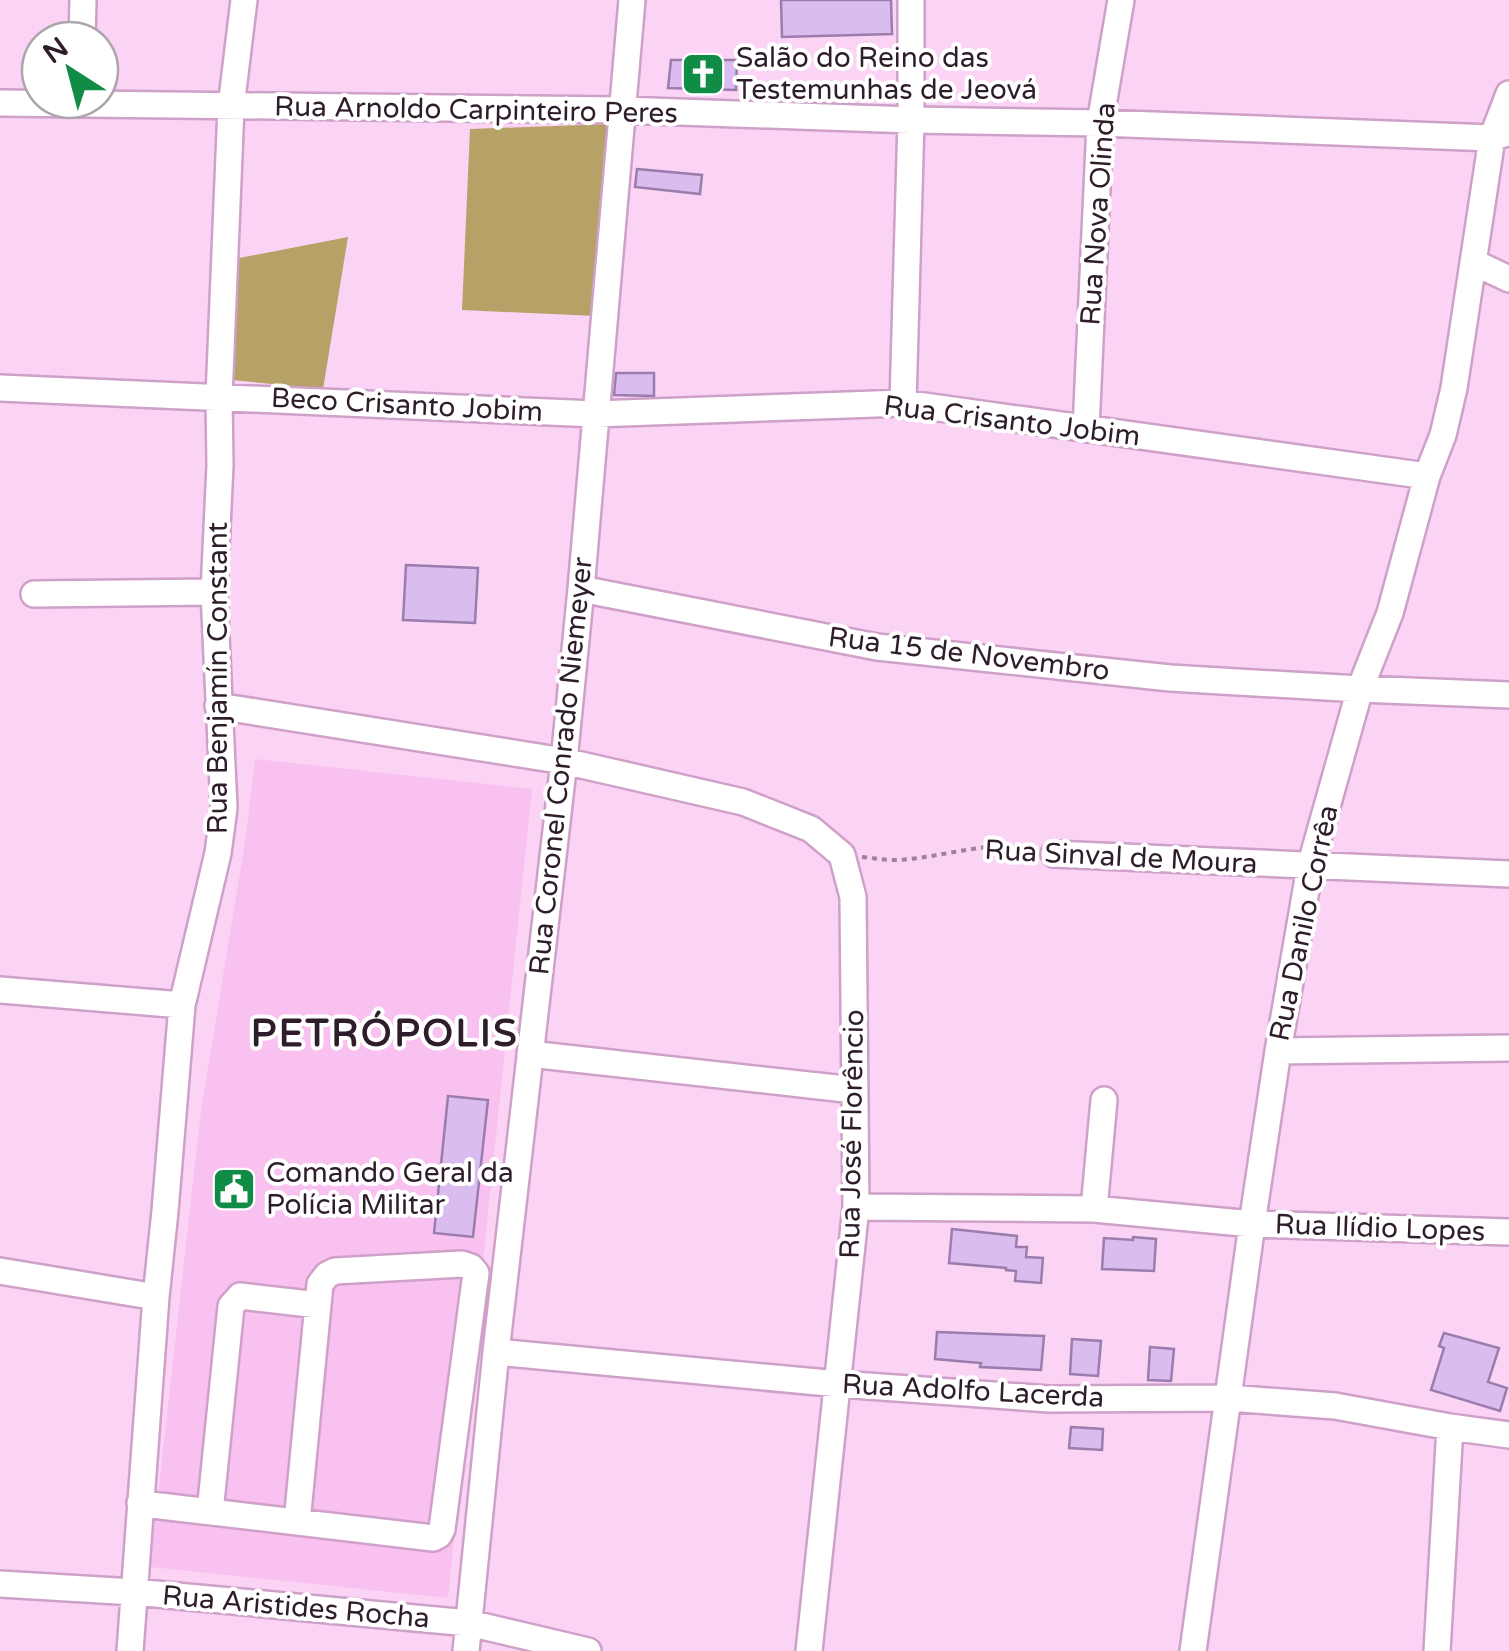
<svg xmlns="http://www.w3.org/2000/svg" width="1509" height="1651" font-family="'Varela Round',sans-serif">
<rect width="100%" height="100%" fill="#fbd4f5"/>
<path fill="#f8c1f0" d="M255,759l277,30 -84,809 -298,-31 51,-457 45,-274z"/>
<path fill="#b6a267" d="M611,124l-15,192 -134,-6 8,-181z
M348,237l-25,152 -91,-9 2,-121z"/>
<path fill="#dabcee" stroke="#9a7dad" stroke-width="2.5" d="M781,0h110l1,34 -110,3z
M671,60h66l-1,30 -68,-2z
M637,169l65,6 -2,19 -65,-7z
M616,373h38v23l-40,-1z
M406,565l72,3 -3,55 -72,-3z
M448,1096l40,4 -15,137 -39,-4z
M952,1229l65,7 -1,11h11l-1,10 17,1 -2,25 -26,-2 1,-10 -10,-1v-2l-57,-5z
M1133,1237l23,2 -2,32 -52,-2 2,-31 29,2z
M937,1332l107,4 -3,34 -61,-3 1,-4 -46,-4z
M1444,1333l55,15 -11,34 19,6 -7,23 -69,-21 13,-42 -5,-2z
M1072,1339l29,2 -3,35 -28,-2z
M1150,1347l24,2 -3,32 -23,-1z
M1071,1427l32,2 -1,21 -33,-2z"/>
<g fill="none" stroke-linecap="round" stroke-linejoin="round">
<g stroke="#cfa0c8" stroke-width="30">
<path id="minor" d="M82,40l1,-40
M0,103l622,7 289,10 189,3 392,15 12,-4
M1473,262l36,17
M0,388l595,26 308,-11 524,73
M903,403l8,-283v-120
M1086,429l14,-306 21,-123
M581,589l296,58 293,31 190,11 149,6
M34,594l180,-2
M218,706l346,55 179,41 68,27 31,26 11,42 3,310 -47,444
M1054,854l455,20
M0,990l182,15
M1278,1051l231,-3
M530,1054l324,36
M856,1207l238,2 158,15 257,8
M1094,1209l10,-109
M0,1271l156,26
M496,1352l343,32 210,15 179,-1 107,8 115,21 59,8
M140,1503l20,3 273,32 6,-3 3,-6 34,-256 -5,-6 -9,-3 -127,7 -8,4 -7,9 -23,238
M210,1512l21,-206 9,-10 78,9
M0,1584l134,8 335,31 119,28
M130,1651l26,-354 9,-86 17,-206 36,-152 6,-45 -10,-216 6,-127 -1,-68 12,-290 13,-107
M466,1651l30,-299 68,-591 17,-172 51,-589
M1193,1651l59,-427 26,-173 32,-184 50,-178 30,-76 37,-137 16,-41 11,-47 38,-250 17,-44
M1437,1651l13,-224"/>
</g>
<path stroke="#9f819a" stroke-width="4" stroke-dasharray="5 5" stroke-linecap="butt" d="M862,857c11,1 21,3 32,3 47,-1 95,-22 142,-10"/>
<use href="#minor" stroke="#fff" stroke-width="25"/>
</g>
<defs>
<g id="church-square" transform="scale(2.25)"><rect x="-9" y="-9" width="18" height="18" rx="4" fill="#118c47" stroke="#fff"/><path d="M-1.2-6h2.4v3.5h3.3v2.4h-3.3V6h-2.4V-.1h-3.3v-2.4h3.3Z" fill="#fff"/></g>
<g id="civic-square" transform="scale(2.25)"><rect x="-9" y="-9" width="18" height="18" rx="4" fill="#118c47" stroke="#fff"/><path d="M-.6-6.5H3V-4.5H.6V-3L4-1V1h2V6H-6V1h2V-1L-.6-3ZM-1.2 2.5V6h2.4V2.5Z" fill="#fff"/></g>
</defs>
<g fill-rule="evenodd">
<use href="#church-square" x="703" y="74"/>
<use href="#civic-square" x="234" y="1189"/>
</g>
<g text-anchor="middle" dominant-baseline="central" stroke-width="8" stroke-linejoin="round" paint-order="stroke">
<g font-size="28" fill="#2f1d2c" stroke="#fff" text-anchor="start">
<text x="736" y="58">Salão do Reino das<tspan x="736" dy="32">Testemunhas de Jeová</tspan></text>
<text x="266" y="1173">Comando Geral da<tspan x="266" dy="32">Polícia Militar</tspan></text>
</g>
<g font-size="28" fill="#2f1d2c" stroke="#fff">
<text transform="translate(476 110) rotate(1)">Rua Arnoldo Carpinteiro Peres</text>
<text transform="translate(1098 214) rotate(-86)">Rua Nova Olinda</text>
<text transform="translate(407 405) rotate(3)">Beco Crisanto Jobim</text>
<text transform="translate(1012 421) rotate(7)">Rua Crisanto Jobim</text>
<text transform="translate(969 654) rotate(7)">Rua 15 de Novembro</text>
<text transform="translate(218 678) rotate(-90)">Rua Benjamín Constant</text>
<text transform="translate(561 766) rotate(-84)">Rua Coronel Conrado Niemeyer</text>
<text transform="translate(1121 857) rotate(3)">Rua Sinval de Moura</text>
<text transform="translate(1304 923) rotate(-78)">Rua Danilo Corrêa</text>
<text transform="translate(852 1134) rotate(-89)">Rua José Florêncio</text>
<text transform="translate(1380 1228) rotate(2)">Rua Ilídio Lopes</text>
<text transform="translate(973 1391) rotate(3)">Rua Adolfo Lacerda</text>
<text transform="translate(296 1607) rotate(5)">Rua Aristides Rocha</text>
</g>
<g font-size="38" font-weight="bold" letter-spacing="2.5" fill="#2f1d2c" stroke="#fff">
<text x="385" y="1034">PETRÓPOLIS</text>
</g>
</g>
<g transform="translate(70 70) rotate(324)"><circle r="48" fill="#ffffff" stroke="#aca5ab" stroke-width="2.5"/>
<path d="M0-8L18 38L0 25L-18 38Z" fill="#118c47"/>
<text y="-15" font-size="28" font-weight="bold" text-anchor="middle" fill="#2f1d2c">N</text>
</g>
</svg>
